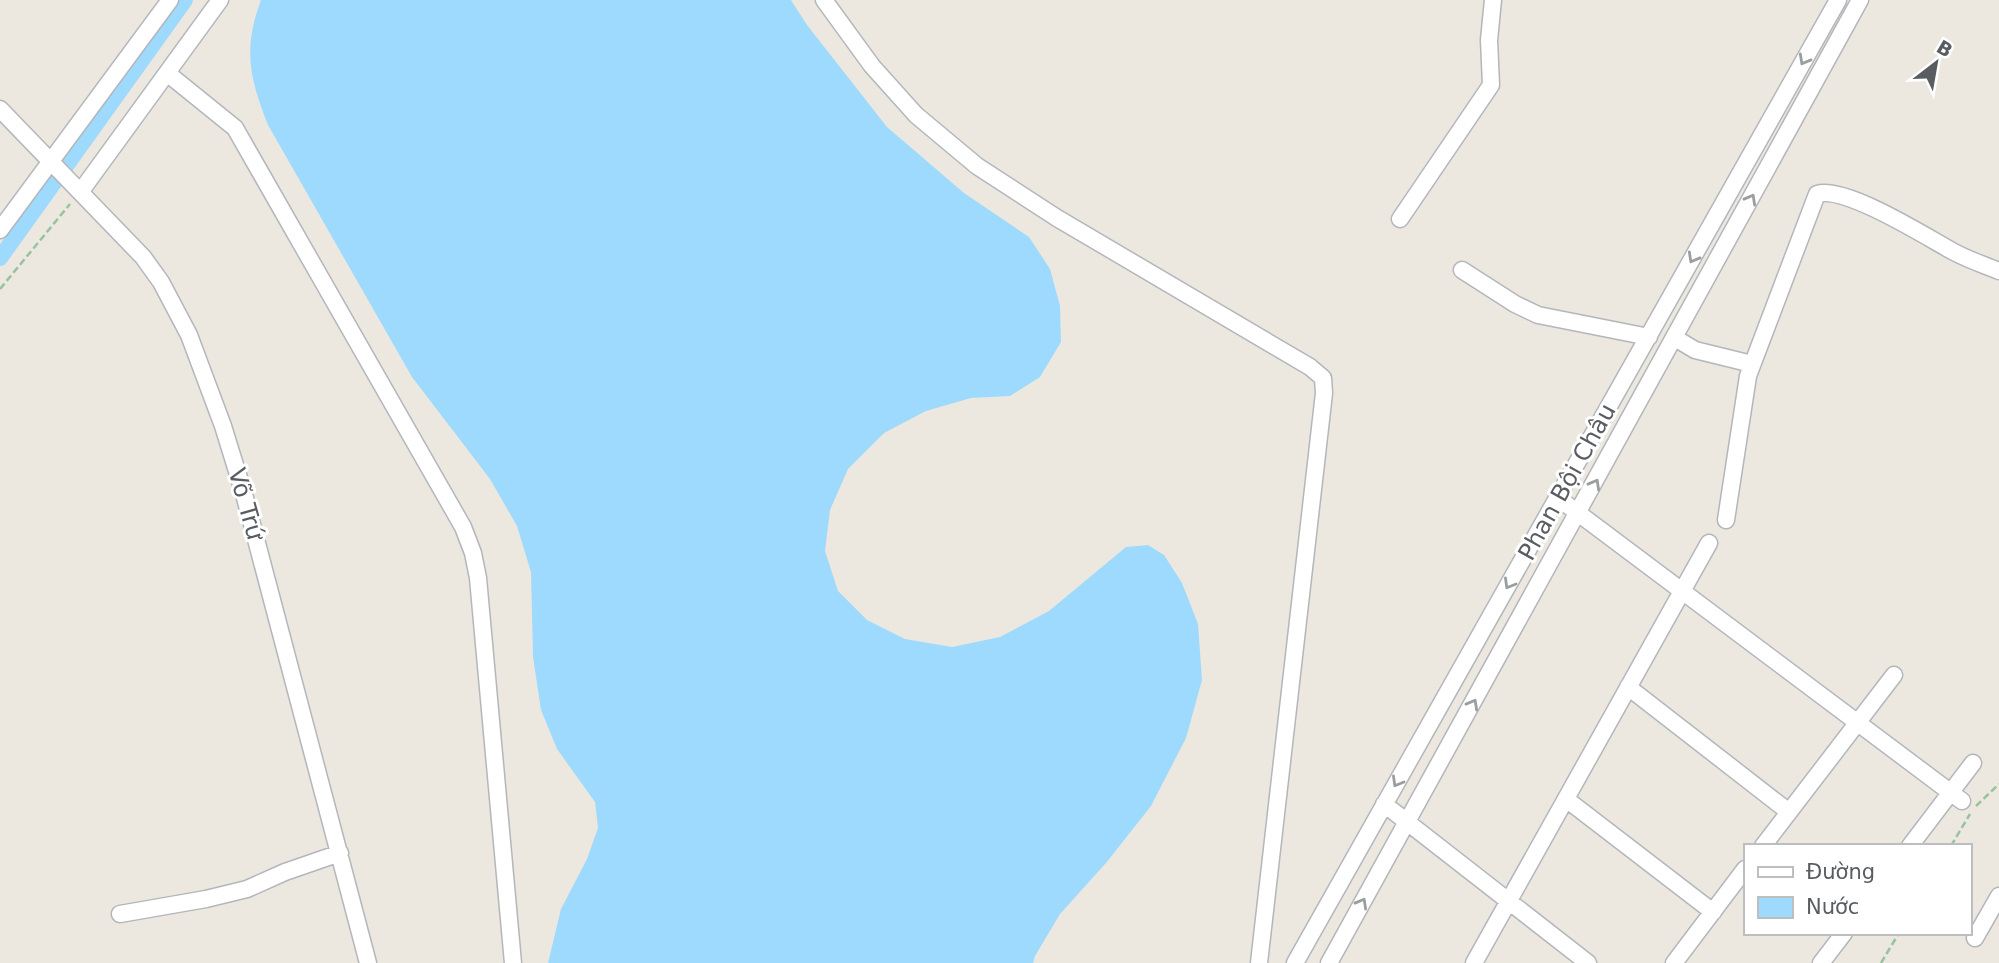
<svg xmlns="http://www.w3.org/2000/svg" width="1999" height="963" font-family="'DejaVu Sans',sans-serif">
<rect width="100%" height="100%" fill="#ece8e0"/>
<path fill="#9edafd" d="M261,0h530l16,25 80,102 77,66 65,44 21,32 10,37 1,36 -21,35 -30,19 -39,2 -45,13 -42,22 -36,36 -18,41 -5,41 13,40 29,29 38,19 47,8 48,-10 49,-26 77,-64 22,-2 16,10 18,28 16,41 4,56 -16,58 -35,68 -45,57 -46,51 -25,42 -2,7h-485l13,-54 26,-50 11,-31 -3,-26 -38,-53 -16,-39 -8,-53 -2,-85 -14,-46 -27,-47 -78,-102 -144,-252c-19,-48 -25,-76 -7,-125z"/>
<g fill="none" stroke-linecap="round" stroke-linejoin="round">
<path stroke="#9edafd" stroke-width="16" d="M0,258l185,-258"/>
<g stroke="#b3b6bb" stroke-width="19">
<path id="minor" d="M824,0l48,66 44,49 61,51 80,52 253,149 13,11 1,15 -65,570
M167,73l68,55 228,399 10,26 5,25 35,385
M0,109l143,148 18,25 28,53 34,91 21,68 124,469
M81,191l139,-191
M1400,219l91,-134 -2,-45 4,-40
M0,230l170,-230
M1462,270l53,34 23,11 111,22
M1675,338l20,12 57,14
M1558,498l404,303
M1726,520l22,-144 69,-182c28,-9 111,44 137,58 15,8 30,13 45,19
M1628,687l161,125
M1566,799l147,113
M1384,804l204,159
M1763,846l131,-171
M1910,846l63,-83
M120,914l86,-15 41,-10 38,-17 55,-19
M1975,938l24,-42
M1295,963l543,-963
M1329,963l531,-963
M1474,963l235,-420
M1674,963l71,-94
M1821,963l23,-30"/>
</g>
<path stroke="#95c49f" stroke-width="2.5" stroke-dasharray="7 3.5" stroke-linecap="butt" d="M0,289l70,-85
M1976,806l23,-22
M1951,846l19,-32
M1881,963l18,-30"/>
<use href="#minor" stroke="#fff" stroke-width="16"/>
</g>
<defs><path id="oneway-chevron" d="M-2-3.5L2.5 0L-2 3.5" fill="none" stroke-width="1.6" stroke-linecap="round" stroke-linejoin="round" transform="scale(1.75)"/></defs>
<g stroke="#9b9ea0">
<use href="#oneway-chevron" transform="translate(1804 60) rotate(119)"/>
<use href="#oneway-chevron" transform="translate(1751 199) rotate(-61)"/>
<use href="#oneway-chevron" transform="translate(1693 258) rotate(119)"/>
<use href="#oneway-chevron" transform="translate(1595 484) rotate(-61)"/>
<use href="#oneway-chevron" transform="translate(1509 584) rotate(120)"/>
<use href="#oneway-chevron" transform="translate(1473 704) rotate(-61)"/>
<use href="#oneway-chevron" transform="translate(1397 782) rotate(120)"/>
<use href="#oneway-chevron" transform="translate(1362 903) rotate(-61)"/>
</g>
<g text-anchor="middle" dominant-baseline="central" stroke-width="6" stroke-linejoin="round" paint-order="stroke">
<g font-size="24" fill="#595d61" stroke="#fff">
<text transform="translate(1567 482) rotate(-61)">Phan Bội Châu</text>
<text transform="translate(246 504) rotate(74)">Võ Trứ</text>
</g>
</g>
<rect x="1744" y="844" width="228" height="91" fill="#ffffff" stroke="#bdbec0" stroke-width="2"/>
<rect x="1758" y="867" width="35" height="10" fill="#ffffff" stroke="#bdbec0" stroke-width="2"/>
<text x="1806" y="879" font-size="21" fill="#595d61">Đường</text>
<rect x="1758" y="897" width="35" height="21" fill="#9edafd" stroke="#bdbec0" stroke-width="2"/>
<text x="1806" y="914" font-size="21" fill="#595d61">Nước</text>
<g transform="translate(1936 63) rotate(31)" stroke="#ffffff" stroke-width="5" paint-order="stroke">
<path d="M0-5L12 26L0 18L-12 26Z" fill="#595d61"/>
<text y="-10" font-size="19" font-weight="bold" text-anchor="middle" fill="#595d61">B</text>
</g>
</svg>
